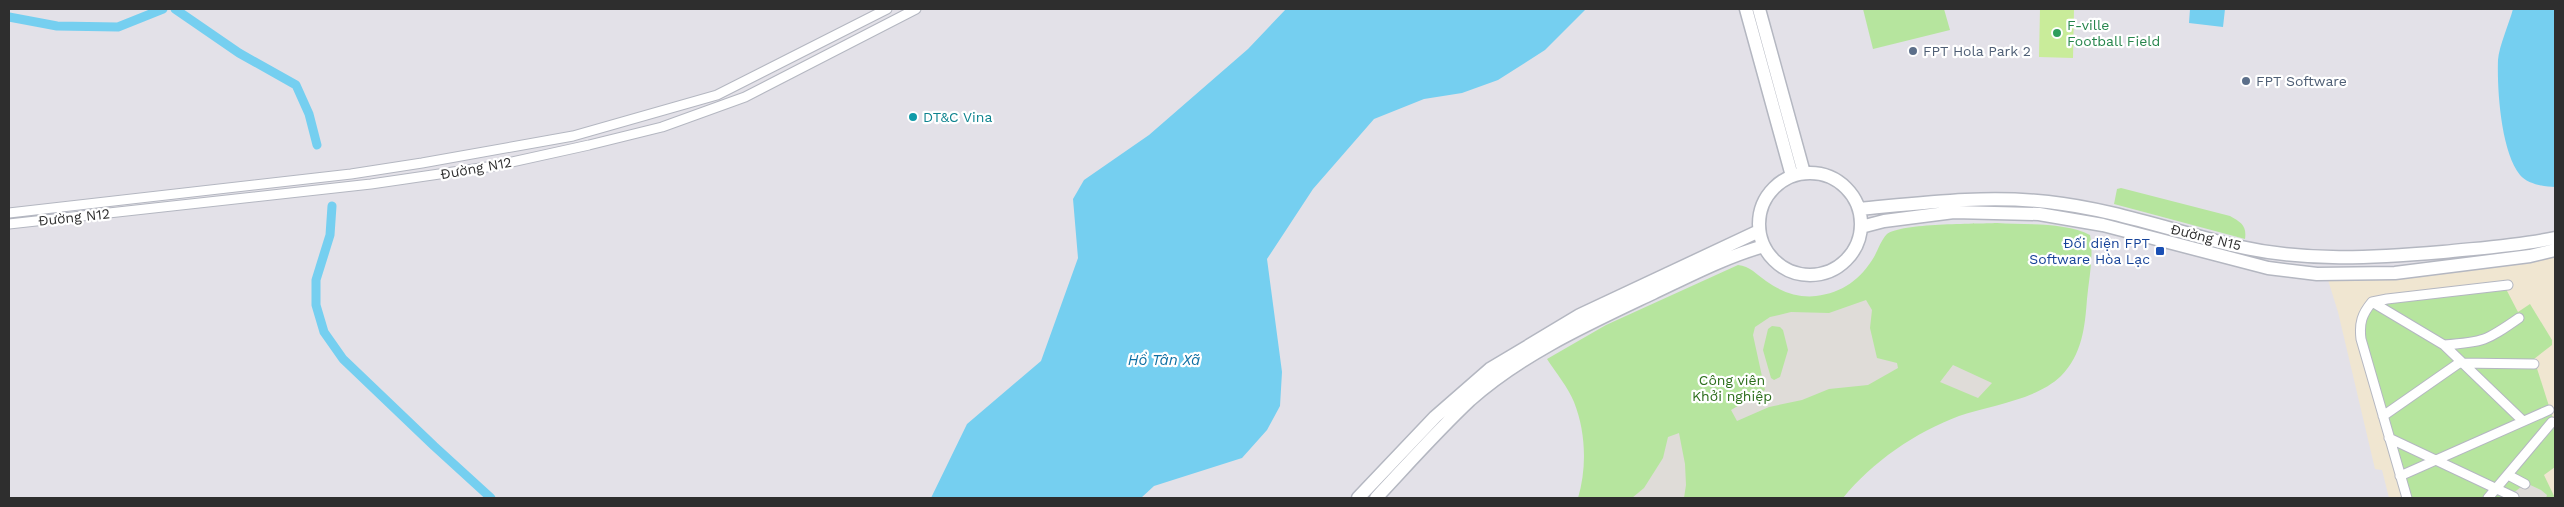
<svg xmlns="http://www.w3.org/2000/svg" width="2564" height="507" font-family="'Work Sans',sans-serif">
<rect width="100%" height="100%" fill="#efe9e1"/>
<path fill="#e3e1e8" d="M9,9h2546v489h-2546z"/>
<path fill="#f0e6d1" d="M2555,257v241h-166l-7,-28 -7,-1 -37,-157 -10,-32 166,-14z"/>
<path fill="#b6e59e" d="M1863,9h81l6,21 -77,19z
M2121,188l109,28c11,6 17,10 15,23l-131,-35 3,-15z
M1997,223c26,2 69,-1 93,12 4,21 -1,43 -3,64 -2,28 -5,56 -26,77 -25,24 -70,29 -102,40 -43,16 -87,46 -116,82h-265c9,-30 8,-66 -4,-96 -6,-15 -18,-29 -27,-43l59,-34 132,-60c12,1 18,9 28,16 15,11 33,17 50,15 26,-3 45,-17 58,-39 4,-7 7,-17 13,-23 15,-11 88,-10 110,-11z
M2506,289l12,23 12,-8 22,36v5l-18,14 21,66v42l-11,8 11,23h-145l-46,-161 -1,-15 10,-17z"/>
<path fill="#c9ec9a" d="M2040,9h34l-1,49 -34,-1z"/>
<path fill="#dfdcd8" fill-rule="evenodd" d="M1866,300l6,10 -2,18 7,30 20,5 1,5 -30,17 -39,4 -27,11 -33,7 -32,14 -6,-11 34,-20 -12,-55 2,-8 15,-10 9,-2 12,-3 38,1zM1772,326l8,1 3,3 5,20 -8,27 -6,3 -3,-2 -8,-28 5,-21z
M1953,365l39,18 -14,15 -38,-16z
M1679,433l6,31 1,21 -2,13h-52l12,-10 19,-30 5,-21z
M2526,483l15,7 6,5 -1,3h-32l-2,-4z"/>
<path fill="#75cff0" d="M1286,9h300l-41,41 -47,30 -36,13 -38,6 -50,20 -61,70 -46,70 15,113 -2,34 -13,24 -25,28 -88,28 -13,12h-210l36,-74 74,-63 37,-103 -5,-59 11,-19 65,-45 99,-86z
M2190,9h35l-2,18 -34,-4z
M2513,9h42v178c-10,0 -28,-3 -35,-12 -19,-24 -23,-85 -22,-115 1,-14 11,-36 15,-51z"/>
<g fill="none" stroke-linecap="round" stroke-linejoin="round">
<path stroke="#75cff0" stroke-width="9" d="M175,9l64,44 57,32 13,29 8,31
M9,17l48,9 61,1 45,-18
M332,206l-2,29 -14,45v25l8,27 19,27 91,87 57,52"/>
<g stroke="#b4b7c1" stroke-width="11">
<path id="street" d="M9,213l342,-39 71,-11 151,-27 144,-41 170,-86
M9,224l362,-40 123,-18 95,-21 73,-18 83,-30 171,-88
M2372,302l72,43 79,76
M2444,345c40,-3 42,-4 75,-27
M2383,416l76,-53 75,1
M2389,438l125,59
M2508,475l17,9
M2400,476l149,-66
M2407,498l-46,-159c-2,-16 1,-25 11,-37l15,-3 121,-14
M2488,498l64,-76"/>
</g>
<g stroke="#b4b7c1" stroke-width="15">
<path id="secondary" d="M1746,9l46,167
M1759,9l45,164
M1759 224a51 51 0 1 1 102 0a51 51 0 1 1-102 0Z
M1859,209c64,-6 125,-14 189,-7 64,7 125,29 188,44 71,16 135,12 207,6 38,-4 75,-6 112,-14
M1861,227l23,-6 70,-9 85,2 64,11 165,43 49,6 78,-1 135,-17 25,-6
M1358,498l77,-81 55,-48 90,-54 179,-84
M1376,498c31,-33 61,-67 94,-98 53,-47 120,-77 183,-107 36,-17 72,-36 111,-47"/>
</g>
<use href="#street" stroke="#fff" stroke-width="9"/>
<use href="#secondary" stroke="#fff" stroke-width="12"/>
</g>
<circle fill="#2e9e5b" stroke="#fff" stroke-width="2" cx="2057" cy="33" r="5"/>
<g fill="#5c6f8a" stroke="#fff" stroke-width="2">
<circle cx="1913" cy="51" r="5"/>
<circle cx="2246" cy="81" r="5"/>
</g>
<circle fill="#0f9aa8" stroke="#fff" stroke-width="2" cx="913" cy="117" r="5"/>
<rect fill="#1a4fb4" stroke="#fff" stroke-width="2" x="2155" y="246" width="10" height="10" rx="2.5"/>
<g text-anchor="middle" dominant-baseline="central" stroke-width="4.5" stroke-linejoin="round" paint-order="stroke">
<g font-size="14" fill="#27864d" stroke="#fff" text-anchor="start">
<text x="2067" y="25">F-ville<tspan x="2067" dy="16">Football Field</tspan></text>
</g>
<g font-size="14" fill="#4e5e75" stroke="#fff" text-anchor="start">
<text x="1923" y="51">FPT Hola Park 2</text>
<text x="2256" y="81">FPT Software</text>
</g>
<g font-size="14" fill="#0d838f" stroke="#fff" text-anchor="start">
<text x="923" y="117">DT&amp;C Vina</text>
</g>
<g font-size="14" fill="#2e2e2e" stroke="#fff">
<text transform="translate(476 168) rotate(-10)">Đường N12</text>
<text transform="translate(74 217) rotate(-6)">Đường N12</text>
<text transform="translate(2206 237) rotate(14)">Đường N15</text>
</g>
<g font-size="14" fill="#164399" stroke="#fff" text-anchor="end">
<text x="2150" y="243">Đối diện FPT<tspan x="2150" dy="16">Software Hòa Lạc</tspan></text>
</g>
<g font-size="14" fill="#2c6e1b" stroke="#fff">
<text x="1732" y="380">Công viên<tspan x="1732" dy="16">Khởi nghiệp</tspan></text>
</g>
<g font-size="15" font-style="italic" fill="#0d6fa3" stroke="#fff">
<text x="1164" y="360">Hồ Tân Xã</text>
</g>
</g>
<rect width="2564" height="507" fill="none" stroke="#2e2e2e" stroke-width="20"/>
</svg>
